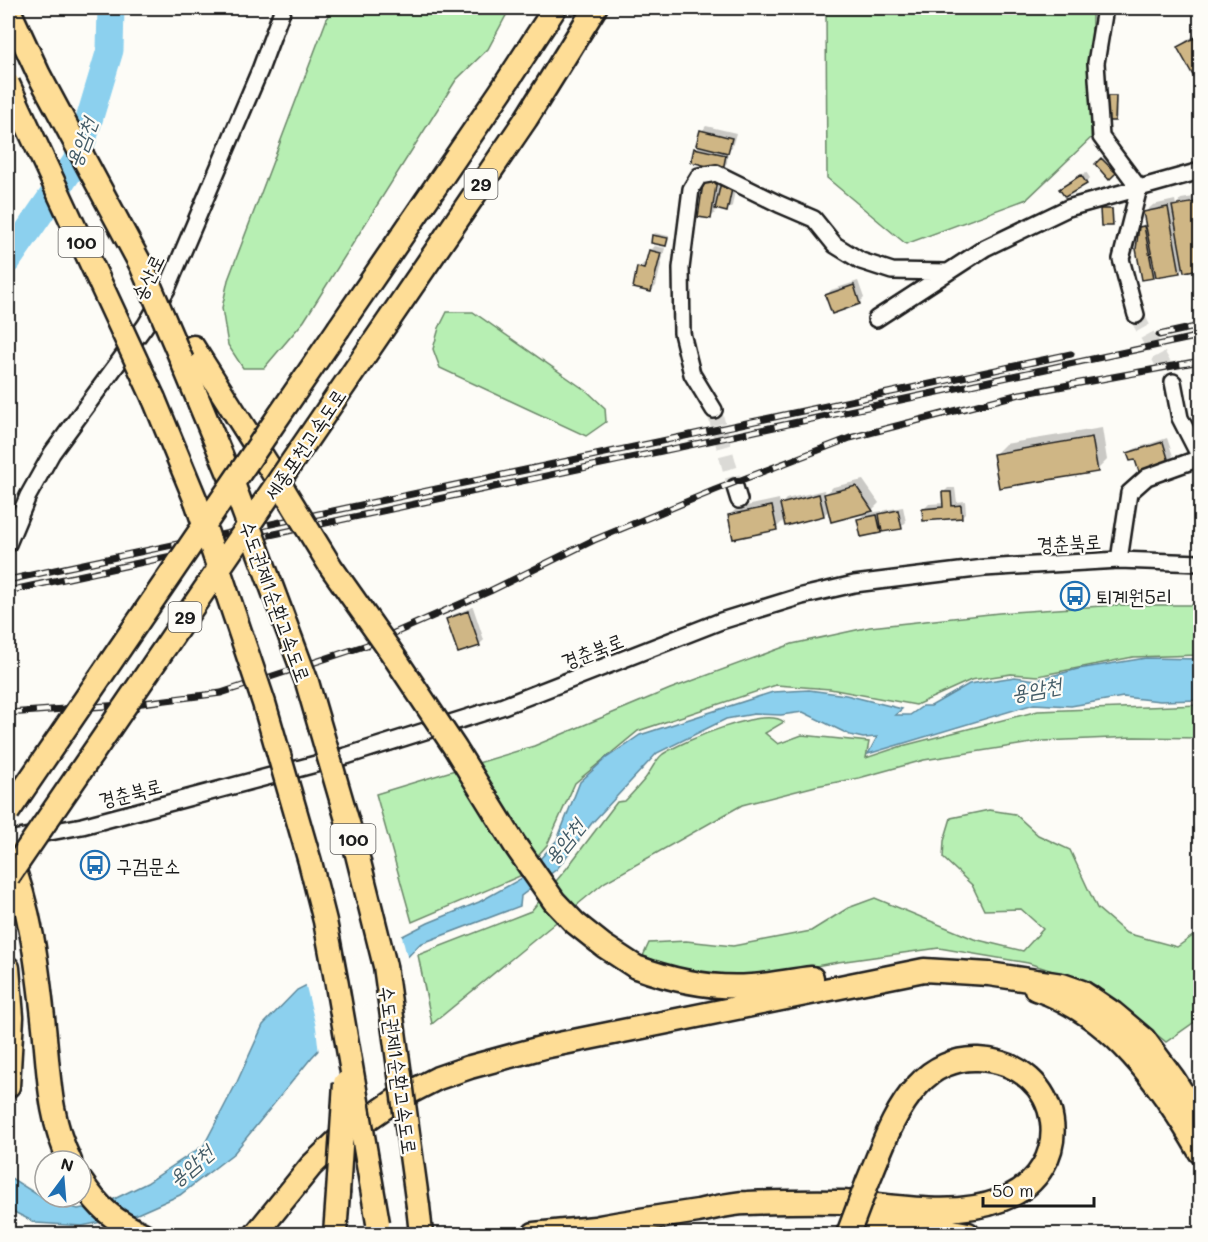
<svg xmlns="http://www.w3.org/2000/svg" width="1208" height="1242" font-family="Mali,'Poor Story',sans-serif">
<rect width="100%" height="100%" fill="#fdfcf7"/>
<filter id="ink" filterUnits="userSpaceOnUse"><feTurbulence type="fractalNoise" baseFrequency=".0167" numOctaves="2"/><feDisplacementMap in="SourceGraphic" scale="12" xChannelSelector="R" yChannelSelector="G"/><feConvolveMatrix kernelMatrix="1 2 1 2 8 2 1 2 1" color-interpolation-filters="sRGB"/></filter>
<g filter="url(#ink)">
<path fill="#b7efb3" stroke="#6a8668" stroke-width="1.5" d="M331,8h179l-22,41 -32,31 -152,241 -40,47h-21l-15,-23 -6,-37 6,-28z
M826,8h266l-1,130 -64,61 -121,45 -79,-66z
M447,312h26l115,80 17,16 1,14 -20,14 -146,-68 -7,-19 6,-21z
M1117,605h83v50l-67,2 -95,19 -27,-2 -40,6 -55,25 -86,-16 -54,-4 -138,46 -63,52 -28,62 -27,31 -108,46 -36,-128 158,-48 136,-57 122,-45 78,-17 129,-14z
M1200,705v33l-66,-1 -90,4 -120,19 -65,18 -43,8 -74,19 -137,77 -173,142 -14,-69 113,-44 36,-43 50,-66 8,-1c7,-7 13,-14 19,-21 6,-7 11,-20 19,-26 20,-13 102,-48 121,-32l-19,11 13,11 24,-9 67,7 -3,16 36,-12 136,-35z
M989,810l26,4 23,21 32,15 27,58 29,25 51,14 23,-16v87l-34,24 -71,-57 -67,-22 -89,-15 -101,14 -96,17 -71,-12 -28,-11 6,-13 37,-2 47,5 78,-15 37,-23 27,-10 99,41 49,12 20,-22 -22,-20 -37,1 -12,-25 -29,-27 1,-17 7,-23z"/>
<path fill="#8cd0ee" stroke="#5f889a" stroke-width="1.5" d="M1146,658l54,1v41l-40,1 -37,-4 -52,9 -37,-2 -166,50 9,-17 -14,1 -13,-3 -47,-23 -22,3 -27,-1 -28,5 -69,34 -65,70 -35,46 -36,27 -1,10 -100,38 -108,113 -78,96 -54,42 -45,20 -53,11 -46,-3 -28,-14v-33l36,23 34,10 28,-6 41,-20 57,-38 33,-63 26,-57 34,-35 131,-67 51,-21 45,-25 33,-37 23,-58 25,-23 35,-24 133,-43 36,-2 37,5 56,14 -7,6h15l13,-9h8l38,-22 46,-7 21,3 42,-11z"/>
<path fill="#fdfcf7" d="M401,933l7,27 -89,94 -3,-27 -11,-45z"/>
<path fill="#0003" d="M1200,32v53l-21,-38 8,-7z
M1109,95h8v22l-2,2 -8,-22z
M706,126l30,7 -4,14 -4,3 -1,13 -5,5 -27,-19 5,-5 2,-13z
M1104,157l12,14 -7,7 -12,-14z
M1086,172l4,6 -4,5 -25,6z
M721,175l-2,10 8,-7 10,2 -5,26 -5,4 -11,-2 -1,5 -5,5 -5,-40z
M1200,196v71l-15,3v-4l-6,5 -22,2 -3,4 -14,-49 5,-5v-11l8,-7 22,-5 1,5 5,-6z
M1104,208h9l1,14 -2,2 -10,-14z
M655,233l14,3 -1,6 -2,2 -13,-9z
M655,246l10,2 -9,38 -5,5 -12,-23 5,-5 3,1 3,-13z
M858,281l6,17 -5,5 -32,-8 4,-5z
M1102,428l5,32 -10,10 -102,-16 10,-10z
M1167,438l6,18 -5,5 -32,-3 -7,-5 5,-4z
M863,480l16,23 -10,10 13,-2v2l3,-3 18,-3 3,15 -5,5 -18,2 -3,2 -21,-12 8,-8 -38,-1 -5,5 -39,4 -9,9 -46,-13 7,-7 42,-9 1,6 6,-6 38,-9 1,5 8,-8z
M948,488h7l2,14 8,-1 1,11 -4,4 -38,-7 5,-5 15,-1 -1,-10z
M473,607l11,33 -4,4 -22,8 -11,-33 5,-4z"/>
<g fill="none" stroke-linecap="round" stroke-linejoin="round">
<path stroke="#8cd0ee" stroke-width="27" d="M8,260l69,-100 33,-110 1,-42"/>
</g>
<path fill="#cfb685" stroke="#1c1c1c" stroke-width="1.5" d="M1200,35v53l-23,-41z
M1106,96h10l-1,25h-10z
M700,130l32,8 -4,15 -32,-8z
M694,148l32,7 -3,15 -32,-8z
M1101,158l15,15 -7,7 -14,-16z
M1081,175l6,9 -22,13 -6,-8z
M704,177l13,2 -6,40 -13,-2z
M721,182l12,2 -6,28 -12,-3z
M1196,202l4,26v41l-16,3 -12,-66z
M1168,207l12,66 -24,4 -13,-65z
M1100,209h12l1,17h-12z
M1144,226l10,52 -12,2 -6,-31 3,-22z
M652,235l16,3 -2,8 -15,-3z
M649,250l12,3 -10,39 -18,-4 4,-21 7,2z
M854,285l6,19 -28,10 -7,-19z
M1092,437l6,35 -99,16 -6,-34z
M1163,442l6,20 -30,10 -4,-12 -5,1 -3,-8z
M856,486l17,25 -42,11 -7,-28z
M942,492h9l1,14 9,-1 1,13 -39,3 -1,-12 21,-2z
M819,494l5,22 -39,10 -5,-22z
M772,506l5,24 -44,9 -5,-24z
M898,510l4,19 -20,3 -3,-18z
M877,515l4,18 -20,4 -4,-18z
M468,611l12,35 -22,7 -12,-34z"/>
<g fill="none" stroke-linecap="round" stroke-linejoin="round">
<path stroke="#dbdad6" stroke-width="15" stroke-dasharray="15 8" stroke-linecap="butt" d="M1136,315l37,67
M714,410l21,77"/>
<g stroke="#1c1c1c" stroke-width="20">
<path id="minor" d="M1105,8l-9,55 5,74 38,51 -18,71 15,56
M876,319l109,-71 83,-40 132,-37
M1173,382l7,36 20,39
M714,410l-22,-36 -10,-41 -1,-65 10,-79 8,-13 17,-3 63,31 35,15 21,26 26,16 31,10 55,1
M735,487l4,13
M8,544l20,-48 24,-43 93,-127 22,-37 93,-219 23,-62
M1119,560l10,-67 18,-16 53,-19
M8,840l74,-14 264,-70 155,-49 220,-86 81,-25 52,-12 130,-16 135,-8 81,3"/>
</g>
<g stroke="#1c1c1c" stroke-width="27">
<path id="highway" d="M8,8l31,67 102,190
M339,328l162,-237 54,-83
M193,347l92,145
M363,358l163,-239 69,-111
M182,361l52,125
M154,399l42,102
M8,853c23,55 30,115 36,174 5,46 5,92 26,134
M636,967c38,14 75,22 115,19 20,-1 41,-6 61,-8
M8,968l4,49 -4,69
M1036,989c76,25 126,97 164,163
M81,1181c18,27 33,40 62,53
M418,1206l3,28
M866,1219l54,6 48,9
M599,1227c33,-6 66,-11 99,-16 16,-3 33,-8 49,-8 32,-1 64,-2 96,-1 51,3 108,17 158,-2 79,-29 64,-137 -23,-141 -23,-1 -45,9 -60,26 -25,27 -36,63 -50,96
M256,1234l55,-68 27,-26 59,-41 41,-21 32,-11 74,-20 380,-77 65,4 73,11 20,7 31,21 31,26 29,39 27,43
M335,1234l3,-41
M534,1234l81,-8"/>
</g>
<use href="#minor" stroke="#fdfcf7" stroke-width="15"/>
<use href="#highway" stroke="#fedd96" stroke-width="22"/>
<g stroke="#1c1c1c" stroke-width="7">
<path id="rail" d="M1159,335l41,-9
M8,580l1063,-226
M8,591l1192,-255
M8,713l127,-9 86,-11 146,-48 123,-54 104,-51 121,-50 135,-52 170,-44 180,-33"/>
</g>
<use href="#rail" stroke="#fdfcf7" stroke-width="4.5" stroke-dasharray="14" stroke-linecap="butt"/>
<g stroke="#1c1c1c" stroke-width="27" stroke-linecap="butt">
<path id="highway-bridge" d="M8,84l146,315
M141,265l41,96
M234,486l73,196 50,172 28,112 33,240
M285,492l46,75 60,85 64,96 60,97 39,56 21,22 29,23 32,21
M196,501l68,202 46,159 15,59 12,64 41,238
M8,812l331,-484
M8,877l355,-519
M338,1193l7,-110
M848,1234l20,-53"/>
</g>
<use href="#highway-bridge" stroke="#fedd96" stroke-width="22"/>
</g>
</g>
<defs>
<g id="bus-ring" transform="scale(1.5)"><circle r="9.5" fill="#fdfcf7" stroke="#1f6fb2" stroke-width="1.5"/><path d="M-5-6H5V4H4V6H2V4H-2V6H-4V4H-5ZM-3.5-4V0h7V-4ZM-3.5 1.2v1.5H-2V1.2ZM2 1.2v1.5H3.5V1.2Z" fill="#1f6fb2"/></g>
</defs>
<g fill-rule="evenodd">
<use href="#bus-ring" x="1075" y="596"/>
<use href="#bus-ring" x="95" y="865"/>
</g>
<g text-anchor="middle" dominant-baseline="central" stroke-width="4.5" stroke-linejoin="round" paint-order="stroke">
<g fill="#fdfcf7" stroke="#605f5e" stroke-width="1.5">
<rect x="464.5" y="169" width="33" height="30" rx="4.5"/>
<rect x="58.5" y="227" width="45" height="30" rx="4.5"/>
<rect x="168.5" y="602" width="33" height="30" rx="4.5"/>
<rect x="330.5" y="824" width="45" height="30" rx="4.5"/>
</g>
<g font-size="18" font-weight="bold" fill="#1c1c1c">
<text x="481" y="184">29</text>
<text x="81" y="242">100</text>
<text x="185" y="617">29</text>
<text x="353" y="839">100</text>
</g>
<g font-size="20" fill="#1c1c1c" stroke="#fdfcf7">
<text transform="translate(147 277) rotate(-64)">송산로</text>
<text transform="translate(304 444) rotate(-56)">세종포천고속도로</text>
<text transform="translate(1069 542) rotate(-3)">경춘북로</text>
<text transform="translate(276 601) rotate(70)">수도권제1순환고속도로</text>
<text transform="translate(592 650) rotate(-21)">경춘북로</text>
<text transform="translate(130 792) rotate(-14)">경춘북로</text>
<text transform="translate(399 1070) rotate(82)">수도권제1순환고속도로</text>
</g>
<g font-size="20" fill="#1c1c1c" stroke="#fdfcf7" text-anchor="start">
<text x="1096" y="596">퇴계원5리</text>
<text x="116" y="865">구검문소</text>
</g>
<g font-size="21" font-style="italic" fill="#435b66" stroke="#fdfcf7">
<text transform="translate(80 142) rotate(-69)">용암천</text>
<text transform="translate(1036 688) rotate(-10)">용암천</text>
<text transform="translate(563 841) rotate(-51)">용암천</text>
<text transform="translate(190 1165) rotate(-40)">용암천</text>
</g>
</g>
<rect width="1208" height="1242" fill="none" stroke="#fdfcf7" stroke-width="30"/>
<rect x="15" y="15" width="1178" height="1212" fill="none" stroke="#1c1c1c" stroke-width="2" filter="url(#ink)"/>
<g transform="translate(63 1179) rotate(16)"><circle r="28" fill="#fdfcf7" stroke="#a3a29f" stroke-width="1.5"/>
<path d="M0-4.5L10 22L0 15L-10 22Z" fill="#1f6fb2"/>
<text y="-9" font-size="16" font-weight="bold" text-anchor="middle" fill="#1c1c1c">N</text>
</g>
<path d="M983 1197v9h111v-9" fill="none" stroke="#1c1c1c" stroke-width="3"/>
<text x="992" y="1197" font-size="18" fill="#1c1c1c" stroke="#fdfcf7" stroke-width="4.5" paint-order="stroke">50 m</text>
</svg>
